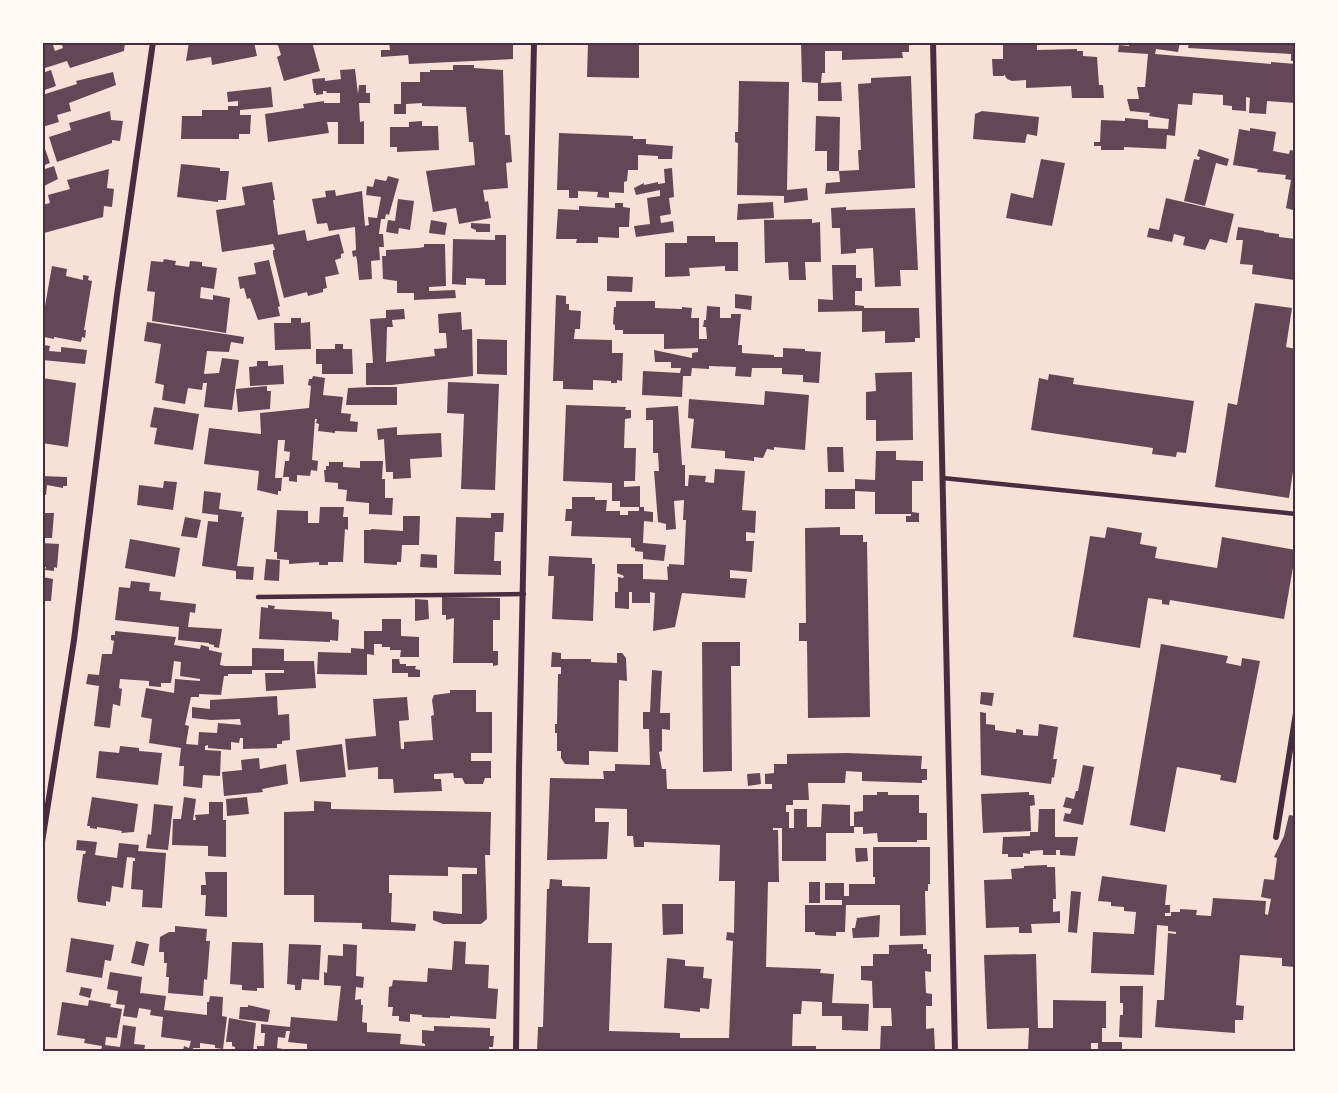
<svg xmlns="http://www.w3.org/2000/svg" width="1338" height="1093" font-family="Manrope,sans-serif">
<rect width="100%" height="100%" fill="#f7e1d7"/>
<path fill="#644757" d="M42,42h10l3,9 8,-3 -2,-6h64l-1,9 -54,17 -3,-7 -25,8z
M189,42h65l3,14 -45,9 -1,-8 -25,4z
M277,42h35l8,29 -36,10 -7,-24 4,-2z
M389,42h124v17l-104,5 -1,-9 -27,2v-7h9z
M588,42h51v36l-52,-1z
M801,42h108v10h-7l1,6 -61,2v-9h-17v22h-3l-1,10 20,-1 1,19h-24v-18l-16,-1z
M1003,42h34v8l40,-1v2h6v5l14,1 2,28h4l1,13h-32l-1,-12 -45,2v-8l-14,1 -5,-2 -3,-5v2h-11l-1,-17h11z
M1130,42h50l-2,10 -22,-3 -1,5 116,10v-2l25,2v39l-29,-2 -1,13 -17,-1 1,-15 -4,-1v14l-14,-1v-4l-9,-1v-10l-30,-2 -1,12 -14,-1 -3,32 -8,-1 -1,14 -42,-2v3h-23v-4h-7v-4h6l1,-22 24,1v-3l23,2v8l20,1 1,-10 -20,-3 1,-3 -20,-2 -3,-12h12l-2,-12h8l3,-33 -30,-2 1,-7 10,1z
M1189,42h107v19h-5v-7l-103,-6z
M453,65h21v3l29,2 2,65h5l2,27 -6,1 2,25 -25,2 2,12 3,-1 3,17 -32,6 -3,-16 -23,4 -7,-41 49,-6 -2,-23h-4l-3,-35 -44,-1v-3l-16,1v10h-12v-10h7v-22h19v-10h10v-2h23z
M355,69l3,25 1,-9h7v8h4v10h-11l1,19 4,-1v23h-26v-22h-11l2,11 -61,9 -3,-28 39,-6 -1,-4 21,-3v2h16v-10h-13l-1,-2h-3v3l-7,1v-2h-2l-2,-14 13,-1v3l16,-2 -1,-9z
M51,70l5,16 -14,5v-18z
M113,72l3,13 -47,18 2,8 -14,4 2,7 -17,5v-32l35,-11 -1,-3z
M911,76l4,112 -90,6 1,-11 14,-1 -1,-11 20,-1 -1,-20h3l-3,-66 13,-1v-5z
M739,81l50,1 -2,108 20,-2 1,12 -24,3v-7l-47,-1 1,-52 -3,-1v-10h3z
M271,87l2,20 -33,3v5h11l-1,19h-11v5h-58l1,-23h20v-6h26v-4h10v-5l-10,1 -1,-10z
M110,111l1,9 12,1 -3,20 -8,-1v3l-55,19 -8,-25 22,-7 -2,-7z
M982,111l57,6 -2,19 -10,-2 -2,9 -52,-4 2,-25z
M816,116l24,1 -1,54h-12v-20h-12z
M422,121v5h16l1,24 -42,2v-5h-7v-20h19v-5z
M1250,128l26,4 -3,19 16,3 1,-4 6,1v60l-10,-3 5,-28 -6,-1 1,-4 -29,-3 1,-3 -25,-4 6,-36 11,2z
M559,133l74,3v3h13v5l27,2 -1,13h-14v-3l-20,-1v15h-10l-1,11 -3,1v11l-15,-1v6l-12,-1 1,-5 -20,-1v7h-9v-8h-12z
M42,140l8,23 -8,3z
M1199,149l30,10 -2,7 -11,-3 -11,43 -21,-5 10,-42 5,1 1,-3 -3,-1z
M1041,159l24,4 -13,63 -46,-8 5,-25 22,5z
M181,164l39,4v3h9l-3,29h-8v2l-41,-5z
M54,166l4,13 -16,8v-17z
M672,168l2,29 -5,1 2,16 -11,2 1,7 12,-2 1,11 -38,5 -2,-11 16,-2 -3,-26 13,-2v-6l-24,5 -2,-7 10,-5v2l14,-3v2l7,-1 -1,-14z
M109,169l-2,19 7,1 -2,18 -8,-1 -1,11 -59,16 -2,-28 8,-2 -2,-8 22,-6 -3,-9z
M388,176l11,3 -10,36 -3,-1 -1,5h-4l-2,15h4l1,13h-5l1,13 -9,1 1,18 -13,1 -2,-20 -1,-4 -3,1 -1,-6 4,-1 -1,-23 -26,4 -2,-8 -10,1 -5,-25 14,-2 -1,-6 10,-1 1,6 26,-5 3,35 4,-1 -1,-8 9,1 4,-21 -15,-2 1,-9 6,1 2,-8 11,2z
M272,182l3,18h-2l5,35 27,-5 2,11 32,-7 5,19 -3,1v4l-6,2 4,14 -14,3 2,11 -4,1v3l-15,4 -1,-4 -23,6 -11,-44v-4h2l-2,-6 -51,8 -6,-42 29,-5 -3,-18z
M1166,198l68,16 -7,29 -17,-4 -5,11 -22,-5 2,-8 -11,-3 -2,8 -25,-5 2,-9 10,2z
M398,199l16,2 -4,29 -11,-2 -1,6 -12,-2 2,-12 7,1z
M773,202l1,16 -37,2 1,-16z
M615,203h8v4l7,1 -1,19h-10v11l-21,-1v6h-22l1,-4h-21l2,-30 21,1v-4l36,2z
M846,207v3l69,-2 3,62h-18l1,16 -26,1 -2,-39 -17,1v4l-15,1 -1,-26h-8l-1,-20z
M812,219v4l8,-1 1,40h-16l1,18h-17l-1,-18 -23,1 -1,-43z
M431,220l16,3 -2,12 -16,-2z
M471,223l19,1v8h-14v-2l-5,-2z
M1238,227l26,4v1l15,2v3l17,2 -2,41 -42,-6 1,-9 -13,-1 3,-24h-7z
M495,235h11v50h-21v-6l-19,-1v7l-14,-1 1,-45 42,1z
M687,236h28v6h23v29h-13v-5l-36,2 1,8 -25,1v-34h22z
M424,244h21l1,42 -17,1v4l26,-1 1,8 -42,2v-7h-17v-12l-14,-2 -1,-23h4v-6l32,-2 6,-1z
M164,259l12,2 -1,4 14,2 1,-6 12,1v4l15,2 -3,21 -13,-2 -1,11 13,2v-5l17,3 -4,35 -74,-12 3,-29 -8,-1 4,-30 12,1z
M269,260l11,46 -2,1 2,9 -22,4 -8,-22 -3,1 -3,-11 -4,1 -2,-12 18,-3 -2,-11z
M832,265h24v13h6v13h-7v14l9,1v2h55l1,30h-5v4l-30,1v-12l-23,1v-21l-44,1v-13l15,1z
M52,266l15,3 -1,7 17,4v-5l6,1 -1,4 4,1 -8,49h2l-1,8 -3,-1 -1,5 -27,-5v2l-10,-2 -2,-3v-11z
M607,276l26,1 -1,15 -25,-1z
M735,294l17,2 -1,14 -16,-2z
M556,295l10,1v8h3v6l12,1 -1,18h-5l-1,10 38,1v13h11l-1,28 -5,-1v3h-6v-2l-18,-1v10l-30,-1v-8h-10z
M616,301h39v7l27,1v-2l10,1 -1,10h8v21h8l-1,-12h-3l1,-7h2l1,-14 13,1v11h11v-4h10l-3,31h4v8l32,2v2h9v-9l22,1v2l16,1 -2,31 -16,-1v-7l-21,-1v-6h-30l-1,9 -16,-1 1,-9 -27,-1v3l-17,-1 -1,8h-8l-1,21 -40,-2 1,-24 37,2 1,-5h-10v-6h-16l-1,-12 38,8v-5l6,-1v-4l-34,1v-15h-41v-4h-8v-5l-2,-1 1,-17h2z
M1255,303l37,5 -6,39 10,2v102l-7,47 -74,-11 13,-84 9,2z
M404,309l1,10 -13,1 1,7h-6l-1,35 49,-6 -1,-7 13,-1 -1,-15h-7l-1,-19 23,-2 1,18 10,-1 1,47 -82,9h-25v-22h7l-3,-44 16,-1v-8z
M291,318h10v5l9,-1 1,27 -36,1 -1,-27h17z
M147,322l97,15 -1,7 -12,-2 -2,10 -22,-1 -3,23 15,-1 3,-15 17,2 -7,50 -28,-3 3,-24h-4l-1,7 -14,-2 -3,16 -23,-4 2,-15 -9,-2 6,-39 -17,-3z
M477,339l30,1v35l-30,-1z
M42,341h2v4l6,1 -1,5 12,1v-5l26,3 -2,14 -43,-4z
M335,344h8v5h9l1,25h-31v-10h-6v-15h19z
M257,361h11v5l15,-1 1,19 -34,2 -1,-19 8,-1z
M912,372l1,68 -37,1v-21h-10v-28l10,-1 -1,-18z
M1049,374l25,4 -1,6 121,17 -8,52 -9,-1 -1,5 -24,-3 1,-6 -122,-18 8,-52 9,2z
M313,376l12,2 -2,17 20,2 -2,16 10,1 -1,7 8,1 -1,10 -22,-1v2l-17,-2 1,-7 -3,-1 1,-4h-2l-3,41 6,1v1l-1,9 -6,-1 -1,6 -13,-1v7l-8,-1v-4h-6l2,-16h4l1,-9 -6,-1 1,-11h-7l-3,38h7l-1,13h-3v4l-21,-5 2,-19 -55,-7 5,-36 52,6 -1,-21 49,-5 2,-22 -3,-1 1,-6h3z
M42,378l34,5 -8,64 -26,-4z
M448,382l51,2 -4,106 -34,-1 3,-75 -17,-1z
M267,386v5h4l-1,18 -32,3 -2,-23z
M373,387h24v18h-51l2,-17z
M765,391l44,4 -4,55 -31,-3v3l-7,-1 -4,9 -9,-1v4l-29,-3v-7l-34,-3 3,-29 -6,-1 1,-19 75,6z
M566,405l60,2 -1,3h6v8l-6,1 -1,29h12l-1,33h-11v6l16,-1v21h-20v-6h-8v-18l-49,-2z
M678,406l4,59h3v21h3l1,-11 17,1 -1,6 9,1 1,-14 30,2 -3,39 14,1 -1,22 -9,-1v9h8l-2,31 -22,-2v8l17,1 -2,19 -63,-5 -7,34 -22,4 2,-38 -5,-1v11h-18v-11h-3v17l-14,-1v-16h3v-15l5,1 1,-2 -7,-3v-9h26v15l25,1 -1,-14 2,1v-3l15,1 2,-45h-3l1,-20 -10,1 2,28 -10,1v-6l-8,-2 -4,-51h5l-1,-18h-5v-33h-7v-12z
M154,407l45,7 -6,36 -39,-6 3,-16 -7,-1z
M397,427v8l44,-2 1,24 -32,2 1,19 -18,1v-7h-7l-2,-33 -6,1 -1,-11z
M827,447h16l1,25h-16z
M876,451h20v9l27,1v20h-11v31l7,1v9h-13v-6h5v-2h-36v-22l-20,-1v18h-30v-20h30v-10l20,1z
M360,461h23l-1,18h3v19h8l-1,17 -23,-1v-11l-23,-2 1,-11 -9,-1v-6l-13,-1 -1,-12h2v-4h3v-4h14v5l17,1z
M42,476l25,1v9h-4v2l-16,-3 -1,10h-4z
M164,481l13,1 -4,28 -36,-5 2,-20 24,3z
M204,491l17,2 -2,16 23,3 -1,5h3l-7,49 17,1 -1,13 -17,-1v-8l-34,-5 6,-45 10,1v-7l-16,-2z
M572,497h23v3h12l-1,11h14v4h8v-4h11v-4h5v4l9,1v10l-9,-1 -1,22 23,2 -2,16 -21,-2v-7l-8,-1v-3l-4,-1v-9l-60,-2 1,-15h-7l1,-12h6z
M320,507h24l-1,10h5v13l-3,-1 -2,33h-15v3h-9v-3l-30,2v-4l-12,-1v-7h-3l3,-42 31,1v12h11z
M42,513h12l-2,25h-10z
M491,513h13l-1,19h-8l-1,29h7v14l-47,-1 2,-57 35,1z
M403,516h17l-1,29h-17l-1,17h-4v3l-33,-2v-33h7v-1l32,2z
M185,517l16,3 -4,18 -16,-2z
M840,527v8h23v7h4l3,175 -62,1 -1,-77h-8v-18h7l-1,-95z
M1107,527l35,6 -2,11 17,3 -2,11 62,10 5,-31 74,13 -12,69 -114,-19 -1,5 -7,-1v-4l-14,-2 -8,50 -67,-11 17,-101 15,2z
M130,539l50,9 -5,29 -50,-9z
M42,543l17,1 -2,24 -3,-1v4l-9,-1 1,-3h-4z
M421,554l16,1v13l-17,-1z
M549,556l43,2v6h3l-2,57 -41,-2 2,-43h-6z
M266,559l14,1 -1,21 -15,-1z
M43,577l10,2 -2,22h-9z
M131,581l19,2 -1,8 12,1 -1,8 36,4 -1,9 -5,-1 -2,15 34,2 -3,19 -5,-1v-2l-5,-1v-1l-31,-3 1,-13 -64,-7 4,-33 11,1z
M442,597l58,1v22h-7v31h5v14l-5,1v-3h-40l1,-45 -8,2v-5h-4z
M415,599l13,1 1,19 -14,2z
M268,605l7,1 -1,3 58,3v7l7,1 -1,21 -8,-1v2l-71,-3 2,-32 7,1z
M382,619h19v17l18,1v20h-19l1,-7h-11v-3h-8v-3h-8v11l-7,-1v21l-50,-1 1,-22 33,1v-5l13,1v-18h18z
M115,631l61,6 -2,8 26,4 1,-4 8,2v3l13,3 -2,12 5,1h27v-18l32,1v12h30l2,27 -50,3 -1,-18h19v-3h-32v4h-24v2h-4l-3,19 -22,-1v3h-8l-6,28 4,1 -3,18 12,1 1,-13 18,1 1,-10 23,2 -1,-6 -29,1 -19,-2v-11l18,2v-9l67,-4 1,19 11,-1 1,26 -8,1v3h-5v4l-34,1v-11h-3l-1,5 -8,-1v8l-23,-2v-3l-3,1v4l16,1 -1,25 -17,-1 -1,13 -19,-2 1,-20h-5l2,-18 -32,-5 3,-24 -11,-2 5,-29 28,5 1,-14 25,2v-2l-20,-3 1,-14 -7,-1 -3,22h-10v4l-12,-1v-5l-29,-2 -1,9 3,1 -2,17 -7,-2 -3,24 -16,-2 5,-40 -13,-2 2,-10 11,1 3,-21h10l2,-13 -3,-1v-5h4z
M702,642h38v24h-9l1,105 -29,1z
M1161,644l67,12 -2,7 15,3 1,-8 18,3 -24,122 -16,-3 1,-5 -44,-8 -12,65 -35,-7z
M552,652l9,1v6h30v3l26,1v-10h5l4,5 1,23 -8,-1 -1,72 -29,-1v14l-24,-1 -4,-6v-7h-4v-18h-2v-9h2l1,-50h3v-7h-10z
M392,659h7l1,5h6v2h10l-1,3 5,1v7h-12v-4h-16z
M652,670l10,1 -2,42h10v17l-8,-1v22l-3,1 3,17h4l1,20h105v-5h-7v-10l9,-1v-9h13v-10l60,-1 75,3 -1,13h6v11h-5v3l-60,-2v-9l-16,-1 -1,12h-37l1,17h-16v5h-7v7h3v16h5v-19h13v18h14l1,-23 28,1v21h4v7h-28v28h-44v-33h-9v2h5l1,52h-11l-2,85 55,2 -1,4 14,1 -2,29 37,1 -1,27 -26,-1v-14h-20v-14l-20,-1 -1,13h-8l-1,32h24v5h-279l1,-24h5l4,-138h2l1,-10 12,1v6l28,1 -2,56h24l-3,88 71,2v5h49l4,-97 -7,-1 1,-8 7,1 1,-52h-16l1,-36 -76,-3v5h-10l-1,-11h-6v-27l-32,-1v14h14l-2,37 -60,1 3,-82 54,1 -1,-8h12v-7l35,1 -1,-36h-6v-17h7z
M450,690h26v22h16v41h-21v8h20v17h-6l-2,6h-18l-3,-6h-8l-1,-5 -19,1v5h7l1,12 -48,2 -1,-14h-15v-12l-30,3 -3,-31 31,-3 -3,-37 34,-2 2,23 -10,1 2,28h3v-7l29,-2 -2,-24 3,-1 -2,-15 2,-5 16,-2z
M981,692l13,1 -2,13 -12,-2z
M980,712l6,1v11l9,1v5l21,3v-4l7,1v5l15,1 1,-12 19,3 -5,32h4l-3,19 -2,-1 -1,7 -70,-9z
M342,744l4,33 -46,5 -4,-32z
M120,746l19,2v3l23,2 -4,32 -62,-7 3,-27 20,2z
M259,758l1,11 26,-5 2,20 -26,5 1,3 -39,4 -2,-24 20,-2 -1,-10z
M1083,765l11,2 -11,58 -20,-4 2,-8 5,1 2,-5 -9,-2 3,-10 8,2 2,-8h2z
M760,773l1,11 -13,2 -1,-12z
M877,792h11v3h31v18h8v27h-10v2h-39l-1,-9 -14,1v-7h-9v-15l9,-1v-16h14z
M1029,792v3h5l1,10 -5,1 1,25 -48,2 -2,-39z
M92,797l46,7 -4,28 -13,1 1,-2 -25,-4v2l-7,-1v-2h-3z
M184,797l12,2 -3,21h3l-1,-5 14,-1v-12h14v18h3v37l-18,-1v-10l-36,-1 1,-26h8z
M247,797l2,17 -22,2 -1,-17z
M314,801l17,1v7l160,3 -1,43h-5l2,64 -6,5h-38l-10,-4v-9l29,3v-40h15v-6l-29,-1v9l-59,-1v18h3l-1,29 25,2 -1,7 -53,-2v-6l-48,-1v-27h-30v-83l30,-1z
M154,804l19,2 -5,44 -22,-2 2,-14 3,1z
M1039,809h16v28h23l-3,19 -15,-1v-5h-4v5h-13v-5l-13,1v3l-7,-1v4h-15v-3h-6l1,-17 27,-1v-4h8z
M1289,815l7,1v151l-14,-1v-8l-42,-3 -4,50 8,1 -1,14h-8v13l-80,-6 2,-27h7l4,-67 8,1v-2l-8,-1v-5l-11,-1 -3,50 -63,-2 2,-41 41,2 2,-22 -12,-1v-4l-13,-1v-4l-13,-1 4,-25 65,9 -2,20h5v8h-5v3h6v-4h9v-3l17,1 -1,5 15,1 2,-18 53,3 -1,13 3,1 3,-16 -10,-2 3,-18 10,1 3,-22 -3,-1 10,-21z
M77,840l20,2 -2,13 22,3 2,-15 20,2 -1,6 28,2 -4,55 -20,-1 1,-17 -12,-1 2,-28h2v-3l-8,-1 -4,31 -11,-2 -2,16 -4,-1v5l-28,-4 -1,-5 6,-43h2l1,-3 -10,-1z
M873,847h57v37h-2v7h-3l1,44 -26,1v-31h-54l-1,27h-9v4l-21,-1v-3h-10v-27h37v-5h-17v-17h19v13h5v-12h26v-7h-2z
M855,848h12l1,13 -12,1z
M1047,865v2h8l1,32h-3v13l7,-1v12l-29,1 1,9h-13v-6l-33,1 -2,-48 28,-1 -1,-10 13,-1v-2z
M205,872h22v45l-22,-1 1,-21h-5v-10h5z
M809,882h11v21h-11z
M1071,891l10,1 -4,41 -9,-1z
M662,904h21v30l-20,1z
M880,915l-1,22 -26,1 -1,-10h3l2,-10z
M175,926l32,3 -1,12h4l-3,39 -3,-1 -1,17 -35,-3 1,-16h-3l1,-14h-3v-11h-5l1,-15 9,-5h6z
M71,938l43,7 -3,16 -6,-1 -3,18 -36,-6z
M136,941l13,3 -5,22 -13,-3z
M454,941l12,1 -1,22 24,1 -1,23 10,1 -2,30 -46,-3v2l-28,-1v-2l-12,-1v8l-11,-1v-5h-7l1,-9h-5l1,-20 3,-1 1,-6 34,2 1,-14 24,2z
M232,942l31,1 1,45h-7v3l-15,-1v-5l-12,-1z
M289,944l32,1 -2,35 -17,-1 -1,11h-6v-5l-8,-1z
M343,944l14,1 -1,31 8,1 -1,11 -7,-1 -1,13 6,-1v6h2l-1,17 5,1v9l34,2 -1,10 25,2v-2l-3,-1v-13l12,1v-5l56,2v8h4l-1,11h-4v4h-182v-7l-19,-2 2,-11h-4l-1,7 -7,-1 -1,11 18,3h-38v-5h7l1,-13h-4v-9l29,3 1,-10 46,4 4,-35 -17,-1v-13l3,1 1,-18 15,1z
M923,944v5h4v5h4v18l-6,-1 1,22 6,1v12h-6v23l8,-1 1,23h-55l1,-25h11l-1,-18h-18l-1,-27 -11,-1v-14h12v-12h16v-9z
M1036,954l2,74h15v-28l53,1v27h-4v14h20v9h-24v-8h-7v7l-63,1 1,-23 -42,1 -3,-74z
M667,958l18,2v6l19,1 -1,11 9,1 -3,30 -9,-1v4l-36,-4z
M110,972l32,5 -2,17 1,-1 25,3 -2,14 43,5v-13h2l1,-6 13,1 -1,19 5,1 -4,32 -8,-1v-3l-15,-2v5h-7v3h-10l1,-5 5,2 2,-7 -30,-4 2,-20 -13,-2 1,-5 -12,-2 -2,10 -14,-2 2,-11 -9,-1 2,-13 -11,-2z
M1120,986h23l-1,52 -23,-1 1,-22h3v-12h-3z
M81,987l11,2 -2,9 -11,-3z
M89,1000l22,4 -1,3 12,2 -5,29 -11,-1 -1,8 15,2 3,-22 13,2 -2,17 11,1 -1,6h-43l1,-5 -18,-3 1,-4 -28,-4 5,-33 26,4z
M248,1005l22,5 -2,12 -29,-3 1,-12h8z
M229,1018l27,5 -3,28h-18v-4l-3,-1v-4h-6z"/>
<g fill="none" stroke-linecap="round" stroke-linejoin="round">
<path stroke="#4a2c40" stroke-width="4.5" d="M943,478l353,36
M258,597l266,-3"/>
<path stroke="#4a2c40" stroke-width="6" d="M933,42l22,1009
M1276,837l20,-124
M42,842l32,-202 43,-345 36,-253
M516,1051l3,-282 15,-727"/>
</g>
<rect width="1338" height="1093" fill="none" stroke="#fffaf5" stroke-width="87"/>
<rect x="44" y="44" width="1250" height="1006" fill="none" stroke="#4a2c40" stroke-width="2"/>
</svg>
